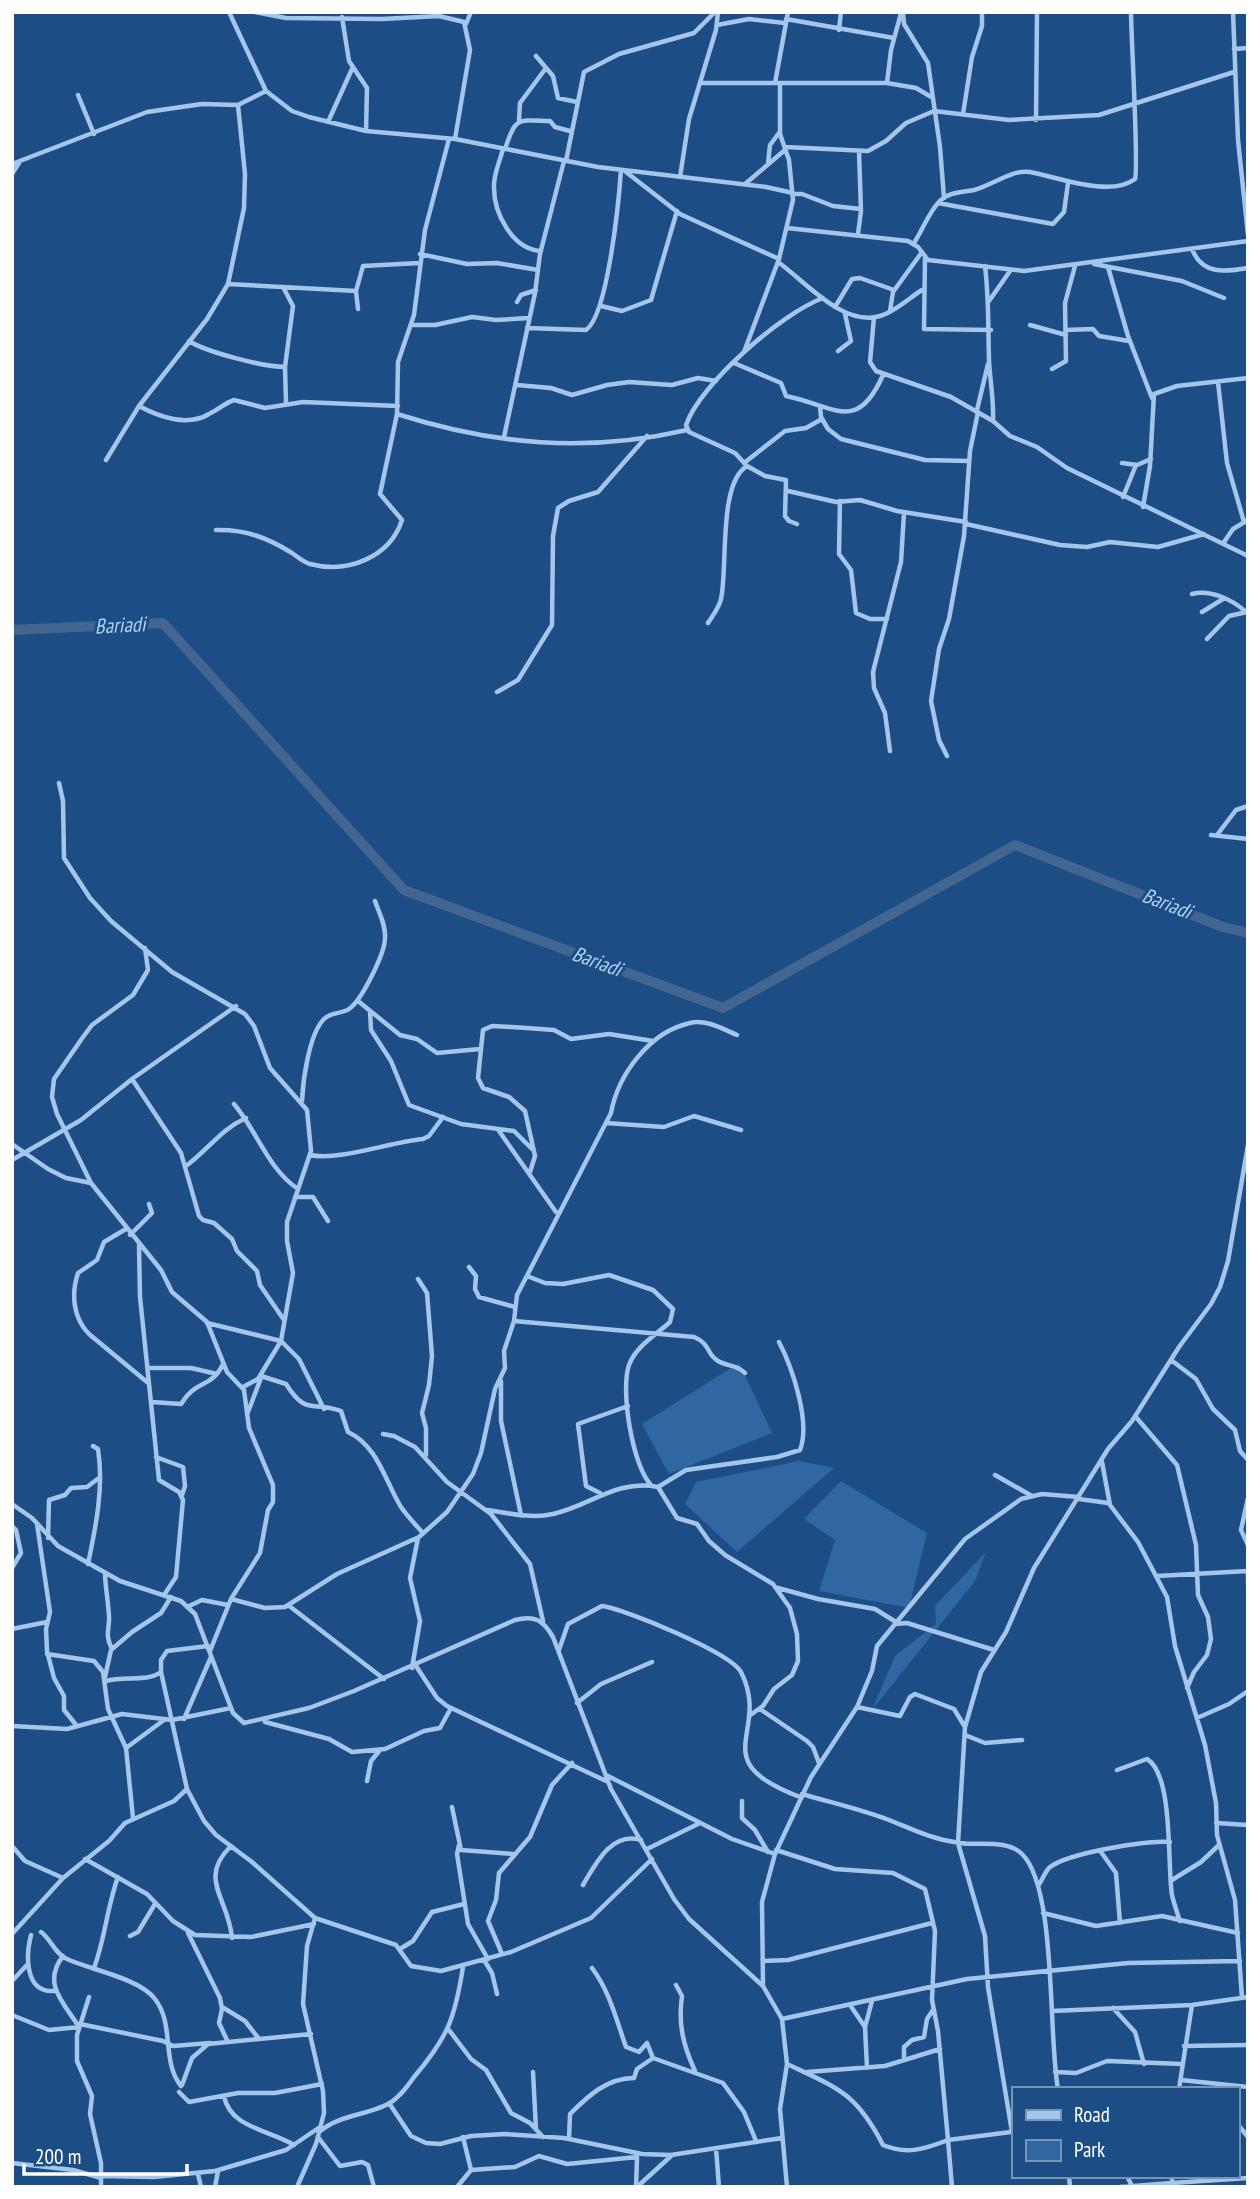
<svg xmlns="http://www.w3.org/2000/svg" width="1260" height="2199" font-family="'PT Sans Narrow',sans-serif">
<rect width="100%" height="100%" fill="#1d4d85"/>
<path fill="#3067a3" d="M739,1363l33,70 -103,41 -27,-50z
M799,1461l35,7 -97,84 -52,-48 11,-22z
M841,1481l86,52 -18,75 -90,-17 16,-51 -31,-21z
M986,1552l-11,29 -103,129 23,-54 41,-32 -1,-18z"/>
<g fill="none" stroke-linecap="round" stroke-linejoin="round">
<path stroke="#42668f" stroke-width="10" d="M12,630l151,-7 241,267 319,118 292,-163 208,82 25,6"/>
<path stroke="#a5c6eb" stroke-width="4.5" d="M229,12l37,79 26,20 17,6 57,14 89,8 143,28 168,20 27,6
M255,12l31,6 96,1 57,-3 25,6 6,28 -15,89
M903,12l1,12 24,39 12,84 4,51
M1233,12l5,128 10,95
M342,17l7,44 18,27 -1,43
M786,19l108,19
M466,24l5,-12
M717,25l32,-6 36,4
M839,30l2,-18
M1234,49l14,-1
M536,56l17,20 5,22 19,4
M700,83h187l29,5 17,10
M775,83l13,-71
M887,83l4,-33 10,-37
M78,95l16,39
M963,114l9,-57 10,-31v-14
M1036,120l1,-108
M519,121l1,-18 26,-35
M328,122l24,-53
M785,147l83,4 18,-10 20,-18 28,-12 75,9 90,-5 135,-43
M503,149c-3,12 -10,26 -9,39 0,25 18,61 47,63
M505,149c11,-32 11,-29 45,-28l5,6 15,4
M566,161l18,-89 35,-18 75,-21 21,-21
M12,164l135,-52 55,-8 36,1 28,-14
M768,164l2,-19 9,-12
M626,172l54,42 99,45
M12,174l7,-11
M680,177l9,-58 27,-89 2,-18
M745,184l40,-34
M793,194h9l31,12 28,3
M938,203l115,21 11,-12 4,-29
M787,228l121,13 10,6 10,13 96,11 224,-30
M858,234l3,-23 -2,-60
M914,243c8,-12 15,-31 25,-41 9,-10 23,-10 35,-12 17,-4 38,-21 56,-18 27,5 80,26 105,7 4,-9 -4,-144 -4,-167
M1192,249c10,26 33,23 56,19
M420,254l47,10 30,-1 41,7
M925,258l-1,71 67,1
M778,262c28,20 65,65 102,54 15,-4 29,-18 42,-26
M1094,264l88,17 42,17
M985,266c4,32 3,62 4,94 1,21 5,40 4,61
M1108,267l20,69 24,62
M228,284l128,7
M283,287l10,19 -8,61 1,36
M989,301l21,-30
M517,302l4,-7 15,-5
M601,306l21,5 29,-11 26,-89
M835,307l17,-28 8,-1 34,12
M358,309l-2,-18 7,-25 56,-3
M890,311l3,-19 29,-40
M874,317l-4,45 6,9 75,26 42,24 17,15 27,11 30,21 181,88
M411,325h24l37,-8 24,3 33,-2
M1030,325l36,10
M527,328l59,2c22,-15 33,-131 35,-160
M1066,330l27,-1 6,7 30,5
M189,341c17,11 75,26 96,26
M838,351l13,-10 -6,-27
M744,352l35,-93 14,-59 -4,-40 -9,-26v-51
M734,363l47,20 5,13c49,10 71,38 97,-21
M1052,369l14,-8 -1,-58 10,-37
M1218,382l9,81 17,59
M517,385l34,3 21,7 35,-10 22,-3 43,3 26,-7 18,3
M139,406c20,11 49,21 70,8 9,-4 16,-11 25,-14l31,8 38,-6 95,4
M820,406l1,11 7,12 13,10 84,21 44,1
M977,410l11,-46
M397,414c97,31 190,39 290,16
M504,437l31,-144 5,-39 24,-93
M106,460l33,-54 68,-87 21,-35 16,-76 1,-34 -7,-69
M744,463l41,-32 21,-3 16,-9
M1122,463l15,2 14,-6
M788,491l48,11 24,-2 37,11 69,11
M1123,497l13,-32
M840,501l-1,53 12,16 5,43 14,6h17
M1143,507l7,-41 4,-72 23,-8 71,-8
M797,524l-8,-3 -4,-5 1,-36 -21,-4 -18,-10 -12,-13 -46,-21 -3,-7c14,-41 96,-112 137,-127
M966,524l94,21 27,2 23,-5 48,5 46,-13
M216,530c29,-1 52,8 76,23 6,4 11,9 18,11 38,10 80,-7 92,-44l-22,-26 17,-80 1,-52 16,-47 11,-85 24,-91
M1224,542l9,-13 15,-9
M1192,594c17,-5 40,5 54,18
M1202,612l21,-13
M708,623c5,-8 11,-15 13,-24 7,-31 -3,-116 26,-133
M1207,639l22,-23 18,-4
M497,692l21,-12 34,-55 1,-89 5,-28 11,-7 29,-9 49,-56
M890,751l-5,-38 -11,-25 -1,-16 28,-110 3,-49
M947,756l-8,-16 -8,-39 8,-52 10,-30 15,-83 6,-85 8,-39
M59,783l4,18 1,57 26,40 21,23 61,51 73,42 9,12 16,42 37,42 4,41 -24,71v19l6,32 -12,68 -23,38 -15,8
M1211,835l37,4
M1217,835l19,-25 12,-4
M145,948l3,22 -15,25 -41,30 -9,12 -29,42 -2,18 5,17 34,69 70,87 11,22 35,30 20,50 17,18 5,38 24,57v17l-5,8 -8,43 -29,46 -21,52
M358,1001l42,34 17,4 20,14 43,-4
M370,1011l1,19 20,31 18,44 52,19 53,7 18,18
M132,1079l49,74 18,63 4,4 11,3 18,16 5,12 20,20 3,14 24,35
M302,1101c1,-21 7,-67 22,-82 7,-7 18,-5 25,-10 13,-9 36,-56 36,-71 1,-13 -6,-25 -10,-37
M234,1104c23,27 34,65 64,85
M606,1123l58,4 30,-11 47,14
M499,1131l57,81
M12,1144l36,25 18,9 25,5
M310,1155c30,6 80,-13 113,-16l6,-3 14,-19
M12,1160l69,-40 51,-41 104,-73
M186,1166c22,-16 35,-37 60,-48
M530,1172l5,-16 -10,-45 -16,-14 -26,-9 -5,-10 5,-48 9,-4 20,1 42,3 17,9 38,-5 44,7
M295,1197h18l15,24
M126,1229l-22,13 -7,18 -19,13c-7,21 -5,45 11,61l58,48
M130,1235l22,-22 -3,-9
M139,1245l1,52 19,183 20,12 4,8 -7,77 -12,18
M469,1267l7,9 -1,13 4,8 36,10
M527,1276l18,7 18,1 46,-9 44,15 20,19 -3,13c-14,13 -34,24 -41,43 -9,26 4,102 22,120
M418,1279l9,14 5,63 -3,29 -7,28 4,15v27
M514,1321l180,16c17,7 12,17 24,24 10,6 18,3 27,12
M207,1323l74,18 18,18 25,50
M1171,1360l25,19 17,30 22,21 5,21 8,9
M148,1368h43l26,6
M261,1376l25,8c21,33 26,16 55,27l7,21c30,14 37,49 53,75 6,9 15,18 22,26
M501,1381v40l20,94
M152,1402l29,2c14,-24 31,-16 42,-40
M248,1412l13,-34
M1135,1416l42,49 19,80 2,50 10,22 3,22 -4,16 -13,17 -7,16
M383,1434l11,2 21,11 32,35 44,32 39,50 13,57
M156,1457l27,10 2,19 -3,9
M1102,1462l8,43 28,37 29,55 8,49 30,99 11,58 1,32 18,65 7,98
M995,1475l37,21
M658,1487l28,-17 91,-13 23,-7c11,-28 -8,-83 -21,-108
M600,1493l-14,-7 -8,-62 50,-18
M1248,1498l-7,32 7,15
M1079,1499l29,4
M12,1504l20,14 26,28 62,35 61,20 14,13 38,99 11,10 65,-15 45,-17 161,-71c20,-5 28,0 38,17l58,152 63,110 15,20 74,67 19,33 5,45 -7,45 7,78
M487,1510c21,3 44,9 66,4 37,-8 63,-35 105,-27l19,31 20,6 12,17 16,14 48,29 17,24 7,26 1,27 -6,14 -18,14 -11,17 -14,10
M37,1524l13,88 -4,17 1,22 7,27 10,18v14l13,16
M12,1526l4,4 5,23 -9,15
M48,1538l1,-38 16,-5 6,-7 16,-1 12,-9
M88,1564c8,-38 16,-77 10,-115l-5,-3
M105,1574c0,11 5,40 4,47 -1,12 -3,16 3,28
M1248,1574v11
M1157,1576l91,-5
M778,1588l40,11 57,10 21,13
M231,1599l34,9 20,-1 52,-33 82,-37 28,-25 26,-38 8,-21 14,-64 10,-21 -1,-17 10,-30 3,-26 94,-182c7,-38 38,-81 79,-90 16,-4 33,6 47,12
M288,1605l96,74
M187,1607l15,-7 26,5
M895,1624l12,-1 87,27
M12,1629l35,-7
M559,1650l9,-26 34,-18c23,3 129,47 139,66 31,61 -39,88 59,125
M47,1654l47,7 9,11 5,37 18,39 7,70
M416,1666l21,32 10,8 159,75
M412,1668l8,-47 -10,-43 8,-40
M161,1672l26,117 17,32 12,14 36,27 63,56 81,27 15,21 30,5 70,-19 80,-34 61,-59
M105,1677l6,-27 21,-18 29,-19 10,-16
M106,1681c18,-6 40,2 55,-9v-12l6,-9 41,-5
M577,1703l24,-19 51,-22
M857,1707l43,9 10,-19 5,-3 39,15 11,18
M760,1709l47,32 6,6 6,16
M1197,1718l32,-14 19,-13
M184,1719l27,-62
M265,1722l64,17 23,13 33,-3 39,-18 16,-3 11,-20
M12,1726l55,3 55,-15 50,6 59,-12
M965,1735l20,8 37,-3
M126,1748l38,-28
M1117,1770l30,-11c27,16 20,107 25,136 2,9 5,17 8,26
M606,1775l126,64 43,15
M367,1781l4,-20 9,-11
M802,1794c30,9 63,16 92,28 22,9 41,18 66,21 19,3 47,-4 62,11 35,34 26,183 36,235
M742,1801v17l13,12 13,22
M452,1807l9,43 52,4
M1216,1823l32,2
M459,1845l-2,9 11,70 20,35
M12,1846l13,15 38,17
M231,1846c-34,33 -2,53 1,92
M647,1849l53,-26
M776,1850l59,19 58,4 32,16 10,42 -3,69 6,31 10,109c-23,9 -41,15 -65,5 -27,-52 -45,-57 -96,-81
M1101,1852l15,21 4,50
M85,1859l62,35 26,27 22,14 56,2 63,-13
M1172,1880l29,-18 18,-17
M583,1885c13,-22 29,-54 58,-45
M1038,1886c4,-5 7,-15 12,-19 19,-14 96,-27 120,-25
M1043,1913l53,13 66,-10 76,17
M41,1932c10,7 14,22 26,27 24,11 72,19 88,40 20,26 6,62 26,87
M188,1933l32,65 2,11 -3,14 8,17
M12,1934l51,-56 46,-37 16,-18 49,-22 13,-12
M31,1935c-5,19 -7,58 23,56
M130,1936l8,-4 17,-28
M400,1949l13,-8 19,-29 32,-8
M502,1954l-14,-33 8,-21 3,-27 31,-36 22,-52 20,-22
M484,1960l8,13 5,21
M763,1961l25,-1 144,-37
M94,1968c11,-29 13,-61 24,-91
M592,1968c18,24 24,51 34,79l13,5 8,-9 6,15 70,25 21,29 12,29
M12,1981l15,-16
M676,1985l6,11c-4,28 1,49 13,75
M763,1985l-1,-83 13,-48 36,-77 46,-70 15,-36 5,-25 88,-107 56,-40 21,-5 37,3
M89,1997l-12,38v26l15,35 -2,18 11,49v24
M850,2005l15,22 2,41
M222,2007l23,14 14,18
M1113,2008l22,24 9,32
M1052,2011l140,-6 56,-8
M12,2015l37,15 30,-3c-14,-23 -38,-43 -16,-71
M782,2019l185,-40 161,-16 112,-2
M80,2024l83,17 10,5 37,-3
M865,2027l7,-26
M449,2030l22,29 15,11 25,43 19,10 13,14
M1184,2046l64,-1
M904,2060v-13l8,-7 12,-3 3,-18 6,-9
M533,2072l3,57
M807,2072l78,-6 55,-17
M1055,2072l21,1 31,-12 75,3
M1181,2080l67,7
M182,2085l10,-27 16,-14 103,-10
M1179,2089l13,-84
M179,2092l10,10 49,-9h37l47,-9
M224,2096c6,32 46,34 70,49
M389,2103l22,33 15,7 14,1 31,-8 34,-2 59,4 78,16 29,1 111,-17
M1239,2126l9,11
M319,2132c22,-18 46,-16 69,-28 11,-6 19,-17 26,-27 34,-40 41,-59 49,-110
M1012,2132l-24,-145 -3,-51 -27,-93 7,-116 16,-55 25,-40 28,-64 74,-119 24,-28 47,-74 32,-43 9,-17 8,-26 20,-116
M318,2137l22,29 22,-4 6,3 6,22
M569,2139l1,-25c18,-18 37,-36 64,-36l3,-9 16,-11
M716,2148l3,39
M12,2163l61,7 28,8
M471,2170l44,-3 24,-11 28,8 70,-7
M198,2174l3,13
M101,2176l53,1 61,-6 71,-21 34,-23
M1069,2176l1,11
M1127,2176l5,10
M215,2187l3,-16
M297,2187l19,-43 8,-31 -1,-22 -20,-87 4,-58 8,-28
M457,2187l14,-17 -8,-33
M636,2187l1,-29
M637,2187l34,-31
M952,2187l-4,-47 63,-8
M1120,2187l52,-4v-7
M1172,2187v-4l76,-5"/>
</g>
<g text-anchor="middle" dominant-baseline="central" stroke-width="6" stroke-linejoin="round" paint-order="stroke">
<g font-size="21" font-style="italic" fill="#b0d0f2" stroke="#1d4d85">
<text transform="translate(120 625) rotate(-3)">Bariadi</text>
<text transform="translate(1167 903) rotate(21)">Bariadi</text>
<text transform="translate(597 961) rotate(20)">Bariadi</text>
</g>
</g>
<rect width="1260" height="2199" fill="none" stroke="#ffffff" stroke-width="28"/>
<rect x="1012" y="2087" width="228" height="91" fill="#1d4d85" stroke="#7794b6" stroke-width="2"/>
<rect x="1026" y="2110" width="35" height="10" fill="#a5c6eb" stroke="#7794b6" stroke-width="2"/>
<text x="1074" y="2122" font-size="21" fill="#ffffff">Road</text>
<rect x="1026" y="2140" width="35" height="21" fill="#3067a3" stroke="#7794b6" stroke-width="2"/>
<text x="1074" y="2157" font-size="21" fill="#ffffff">Park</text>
<path d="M24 2164v10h163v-10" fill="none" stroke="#ffffff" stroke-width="3.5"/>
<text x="35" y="2164" font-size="21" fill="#ffffff" stroke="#1d4d85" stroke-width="5" paint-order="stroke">200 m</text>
</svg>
